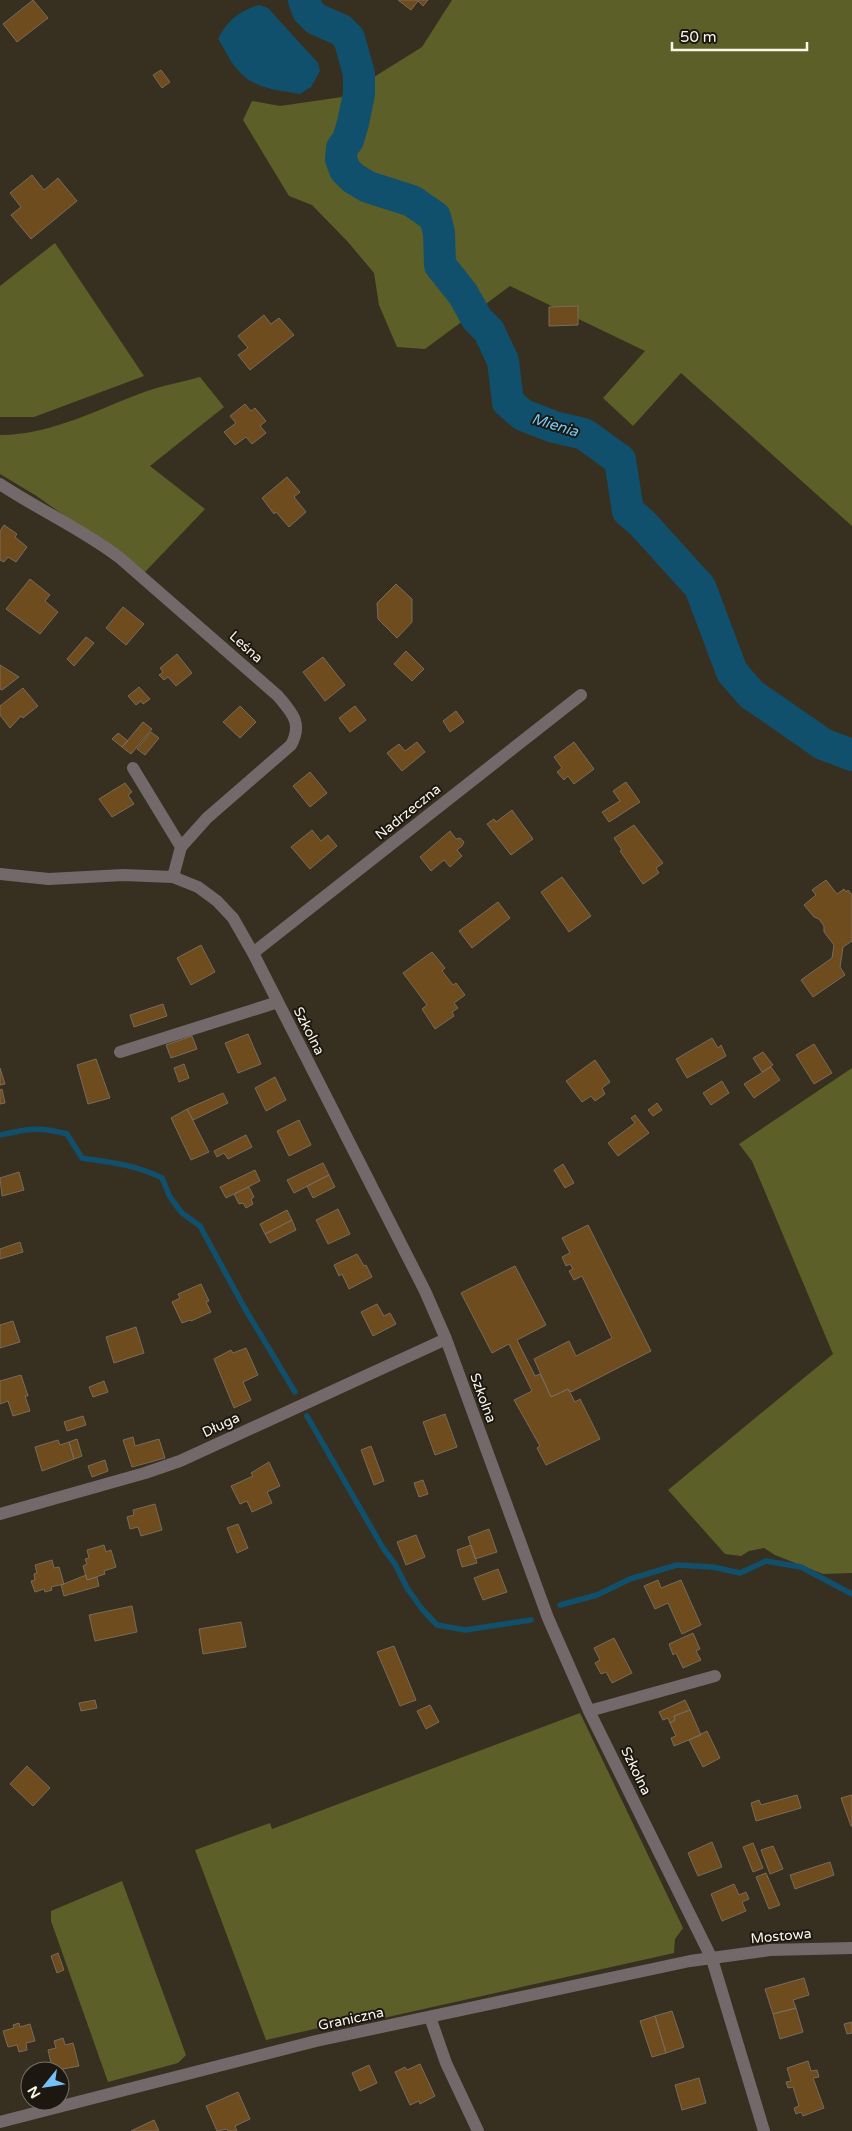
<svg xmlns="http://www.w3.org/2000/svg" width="852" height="2131" font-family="'Varela Round',sans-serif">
<rect width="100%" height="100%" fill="#373020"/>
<path fill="#5c5f28" d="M452,0h400v526l-171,-153 -48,53 -30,-28 42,-47 -135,-65 -85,63 -28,-2 -18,-42 -5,-32 -26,-31 -36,-37 -23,-9 -46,-76 9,-19 28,5 62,-9 80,-50z
M55,243l89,133 -110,41h-34v-131z
M200,377l24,30 -74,59 55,43 -60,63 -110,-77 -35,-21v-39c52,0 100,-27 147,-44 17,-6 36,-9 53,-14z
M852,1068v505l-29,1 -48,-19 -11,-7 -15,3 -8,5 -16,-2 -57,-64 165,-136 -81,-193 -13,-17z
M580,1713l103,215 -8,11 -1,14 -322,72 -7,-3 -79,18 -71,-190 75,-27 2,6z
M122,1881l64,174 -8,8 -70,19 -57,-161v-10z"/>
<path fill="#11506c" d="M259,5l9,3 50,55 2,8 -9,16 -11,7c-23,-4 -47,-5 -63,-25 -8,-9 -12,-20 -19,-30 10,-19 20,-27 41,-34z"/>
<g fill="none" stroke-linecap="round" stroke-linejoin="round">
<path stroke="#11506c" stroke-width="5.5" d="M0,1135c27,-6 39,-9 67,-1l15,24c28,4 55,7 80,20l8,19 12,16 18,13 44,81 51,85
M307,1416l76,132 12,16 12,24 15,21 15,16 28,5 66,-10
M560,1605l37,-10 33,-16 47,-14 36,2 27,6 26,-12 35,6 51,27"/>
<path stroke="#11506c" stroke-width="32" d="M304,0l4,11 8,8 25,11 8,8 10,36v20l-6,29 -5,17 -6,8 -1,11 4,11 8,8 15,9 44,14 23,16 4,16 1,32 23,29 14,25 12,12 14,30 5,41 15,13 31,12 30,7 36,26 8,51 14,12 58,64 32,85 19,22 72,50 29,11"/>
</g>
<path fill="#6e4c1d" stroke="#786b5b" d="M33,0l15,18 -31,24 -14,-18z
M398,0h30l-5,6 -5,-5 -7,9z
M161,70l9,12 -8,6 -9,-13z
M32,175l12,15 14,-12 19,23 -46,38 -20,-24 10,-8 -11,-14z
M578,306v19l-29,1v-19z
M264,315l7,9 8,-6 15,17 -44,35 -12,-15 10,-7 -10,-12z
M245,404l6,7 4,-3 11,13 -6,5 6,7 -14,11 -6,-7 -11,8 -11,-13 12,-9 -6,-7z
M287,477l13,15 -6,5 12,15 -17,15 -13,-15 -2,2 -12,-16z
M4,525l13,9 -2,3 12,10 -11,15 -8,-5 -4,5 -4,-2v-29z
M30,579l20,16 -5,6 13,11 -18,22 -34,-25z
M396,584l16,15v23l-15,16 -19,-19 -1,-16z
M123,607l21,17 -18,21 -20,-17z
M86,637l8,6 -20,23 -7,-7z
M406,651l18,18 -12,12 -18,-17z
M177,654l15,19 -16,13 -8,-9 -4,3 -5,-5 4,-3 -3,-4z
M323,657l22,28 -20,16 -22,-29z
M0,665l19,12 -17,13 -2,-1z
M139,687l11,12 -7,5 -2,-3 -5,4 -8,-9z
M23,688l15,18 -15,12 -2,-2 -11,12 -10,-13v-9z
M240,706l16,16 -16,16 -17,-16z
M355,706l11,14 -16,12 -11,-14z
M456,711l8,11 -14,10 -7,-11z
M143,722l9,7 -21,25 -9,-7z
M151,732l8,6 -14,17 -8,-6z
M118,733l10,8 -6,6 -10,-8z
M417,742l8,10 -23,19 -15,-18 12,-9 6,7z
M574,742l20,27 -20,15 -6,-8 -4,4 -7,-8 5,-4 -8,-11z
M310,772l17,21 -17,14 -17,-21z
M626,782l14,20 -31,20 -7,-10 18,-11 -7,-10z
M125,783l7,9 -4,3 6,9 -22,13 -13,-18z
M512,810l21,29 -22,16 -24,-31 7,-5 2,3z
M634,825l29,38 -7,5 3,5 -16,11 -23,-33 2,-1 -8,-12z
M312,830l9,11 7,-6 9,11 -27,23 -19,-22z
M450,831l6,8 4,-1 4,4 -2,4 -5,4 5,6 -12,11 -6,-7 -13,11 -11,-14z
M562,877l29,39 -22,16 -28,-40z
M826,880l11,14 7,-5 2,3 2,-2 4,5v46l-9,6 -3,20 5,8 -32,22 -12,-17 31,-22 2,-13 -10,-13v-6l-5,-7 -5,-2 -10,-12 12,-10 -4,-5z
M498,902l12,16 -38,30 -13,-17z
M201,945l14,27 -24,13 -14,-27z
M432,952l13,16 -3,3 11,14 3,-2 9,12 -11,8 4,5 -6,4 2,4 -19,13 -13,-20 5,-4 -24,-32z
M163,1004l4,12 -33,11 -4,-12z
M248,1034l13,30 -23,9 -13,-30z
M192,1036l5,13 -26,9 -5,-13z
M712,1038l6,10 3,-3 5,11 -39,22 -11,-19z
M814,1044l18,29 -18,11 -18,-29z
M763,1052l10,13 -11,7 -9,-14z
M96,1059l14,39 -22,6 -11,-39z
M595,1060l15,22 -8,6 3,6 -10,7 -4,-5 -9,6 -16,-21z
M184,1064l5,14 -10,4 -5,-14z
M771,1067l9,13 -26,18 -10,-14z
M0,1068l5,16 -5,1z
M275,1077l11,23 -20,11 -11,-23z
M722,1081l7,12 -18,12 -8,-12z
M2,1089l3,14 -5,1v-14z
M223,1093l5,10 -35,17 -6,-11z
M657,1103l5,7 -9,6 -5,-6z
M187,1109l22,43 -18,8 -20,-42z
M635,1115l14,18 -31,23 -10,-13 27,-20 -4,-5z
M299,1120l12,25 -22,11 -12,-25z
M246,1135l6,12 -24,12 -4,-6 -7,4 -3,-6z
M323,1163l6,12 -35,18 -7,-13z
M563,1164l11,19 -9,5 -11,-18z
M255,1170l5,11 -34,17 -6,-11z
M19,1172l5,18 -22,6 -2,-18z
M329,1175l6,12 -22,11 -6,-12z
M249,1187l5,10 -3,2 2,5 -7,4 -3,-5 -4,1 -5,-10z
M338,1209l12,25 -22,10 -12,-24z
M287,1210l5,10 -27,14 -5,-10z
M292,1220l4,10 -26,13 -5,-9z
M588,1225l63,126 -80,41 -3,-3 -17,8 -17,-38 35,-18 7,15 36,-18 -30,-62 -8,4 -5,-9 4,-2 -3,-5 -4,2 -4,-9 8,-4 -8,-15z
M20,1242l3,10 -23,7v-10z
M357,1254l7,12 2,-1 6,12 -23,12 -7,-15 -3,2 -5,-11z
M515,1266l31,59 -29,15 18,36 5,-2 11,23 17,-8 7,13 5,-3 20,40 -54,26 -9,-17 3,-2 -26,-46 18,-9 -23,-47 -17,9 -31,-60z
M201,1284l8,17 -3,1 5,10 -20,9 -1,-1 -8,3 -10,-21 8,-4 -2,-4z
M377,1304l7,12 6,-3 6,11 -23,12 -12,-24z
M13,1321l7,21 -20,6v-23z
M136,1327l8,26 -30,10 -8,-26z
M246,1348l12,27 -15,7 8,18 -17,8 -20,-49 17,-9 2,3z
M21,1375l7,21h-3l5,15 -17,5 -5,-15 -8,3v-23z
M104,1381l4,11 -15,5 -4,-10z
M445,1414l12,33 -22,8 -12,-33z
M83,1416l3,9 -19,6 -3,-9z
M133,1437l2,9 24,-7 6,19 -33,9 -9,-27z
M77,1439l5,17 -8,3 -5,-17z
M58,1440l2,5 9,-3 5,17 -32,12 -7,-24z
M371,1446l13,35 -10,4 -13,-35z
M105,1460l3,11 -16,6 -4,-11z
M269,1462l11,24 -13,6 5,11 -20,9 -5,-11 -7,3 -9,-18 22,-10 -2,-3z
M423,1480l5,14 -9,3 -5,-14z
M155,1504l7,26 -21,6 -3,-9 -8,2 -3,-12 7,-2 -1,-5z
M238,1524l10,24 -11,5 -10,-25z
M489,1529l8,23 -22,7 -7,-22z
M416,1535l9,22 -19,8 -9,-23z
M104,1545l2,7 5,-2 5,17 -12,4 1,3 -18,6 -4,-14 4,-2 -2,-5 4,-1 -2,-8z
M471,1545l6,18 -15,4 -5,-17z
M52,1560l2,8 5,-1 5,17 -13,3 1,3 -7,2 -1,-3 -9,3 -4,-11 4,-1 -1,-6 3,-1 -2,-8z
M498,1569l9,23 -24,8 -9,-22z
M86,1575l1,5 10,-3 2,9 -35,10 -3,-11z
M658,1580l3,8 20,-8 20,45 -19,9 -14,-31 -13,6 -11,-23z
M132,1606l5,26 -42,9 -6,-26z
M241,1622l5,25 -43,7 -4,-25z
M693,1633l7,16 -4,2 5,9 -18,8 -7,-15 -3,2 -4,-11z
M614,1638l18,35 -20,10 -6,-11 -5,2 -6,-11 5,-3 -6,-12z
M394,1646l22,54 -16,6 -23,-54z
M95,1700l2,8 -16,3 -2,-8z
M685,1700l5,10 -16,6 1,4 -5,3 -2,-5 -5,2 -4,-8z
M430,1705l9,17 -13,7 -9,-18z
M690,1710l11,25 -27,11 -3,-8 5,-2 -6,-13 5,-3 -1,-4z
M707,1731l13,27 -17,9 -14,-27z
M27,1766l23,22 -17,18 -23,-22z
M797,1795l4,13 -45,13 -5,-18 8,-3 2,5z
M852,1795v31h-1l-10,-28z
M712,1842l10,25 -24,9 -10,-23z
M753,1843l10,25 -10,4 -10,-25z
M773,1846l10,23 -13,5 -9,-24z
M830,1862l4,13 -39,14 -5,-14z
M766,1873l14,32 -11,4 -13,-32z
M734,1884l5,11 7,-3 3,7 -7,3 4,9 -24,10 -11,-27z
M58,1953l6,17 -7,3 -6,-17z
M804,1978l5,17 -16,5 3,8 -23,6 -8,-25z
M796,2008l7,24 -23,7 -7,-25z
M672,2011l12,36 -18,6 -11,-37z
M655,2016l11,37 -14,4 -12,-36z
M852,2022v11l-5,1 -3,-10z
M19,2023l1,4 10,-3 5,17 -9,2 1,7 -8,2 -2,-7 -9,2 -5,-16 11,-3 -1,-3z
M63,2038l2,7 8,-2 6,23 -26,5 -5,-21 8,-2 -2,-7z
M808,2061l3,10 6,-1 2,7 -6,1 11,30 -21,8 -2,-4 -5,2 -2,-6 5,-2 -6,-19 -5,1 -2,-6 5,-1 -4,-13z
M420,2064l15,32 -15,8 -1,-3 -9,4 -15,-33 10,-5 2,3z
M369,2065l8,18 -17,8 -8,-18z
M699,2078l7,25 -24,7 -7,-25z
M238,2092l12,27 -15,7 2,5h-9l-1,-2 -10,2 -11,-25z
M154,2120l5,11h-28z"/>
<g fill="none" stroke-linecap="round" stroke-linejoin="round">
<path stroke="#73696b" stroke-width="12" d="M0,484c39,26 82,45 120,74l158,138c14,17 25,27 13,49l-84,73 -26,29 -8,30
M133,768l48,79
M0,874l49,5 74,-4 50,2 25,10 19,14 16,17 20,35 172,338 21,48 102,279 41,93 123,248 52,172
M253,953l328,-258
M120,1052l158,-50
M0,1514l145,-41 35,-12 266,-122
M589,1711l126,-35
M430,2017l16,46 32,68
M0,2122l316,-81 374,-80 80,-11 82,-2"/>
</g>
<g text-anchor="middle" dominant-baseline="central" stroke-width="4" stroke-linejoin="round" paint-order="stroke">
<g font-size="14" fill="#f9f5ea" stroke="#1c1811">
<text transform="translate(246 647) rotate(42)">Leśna</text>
<text transform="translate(408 812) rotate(-39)">Nadrzeczna</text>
<text transform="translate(309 1031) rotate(63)">Szkolna</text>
<text transform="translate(483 1398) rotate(70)">Szkolna</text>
<text transform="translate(221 1425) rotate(-25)">Długa</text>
<text transform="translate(636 1771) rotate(64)">Szkolna</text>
<text transform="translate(781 1936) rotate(-5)">Mostowa</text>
<text transform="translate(351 2019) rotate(-12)">Graniczna</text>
</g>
<g font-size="15" font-style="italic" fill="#73caf9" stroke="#1c1811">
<text transform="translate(555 425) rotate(17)">Mienia</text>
</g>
</g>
<g transform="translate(45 2086) rotate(240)"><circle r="24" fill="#1c1811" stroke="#747068"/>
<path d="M0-4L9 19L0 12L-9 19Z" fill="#75c0f6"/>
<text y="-8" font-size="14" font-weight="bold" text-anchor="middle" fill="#f9f5ea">N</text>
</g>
<path d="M672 42v8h135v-8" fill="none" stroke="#f9f5ea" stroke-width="2.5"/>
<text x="680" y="42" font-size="15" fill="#f9f5ea" stroke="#1c1811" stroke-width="4" paint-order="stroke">50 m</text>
</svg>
